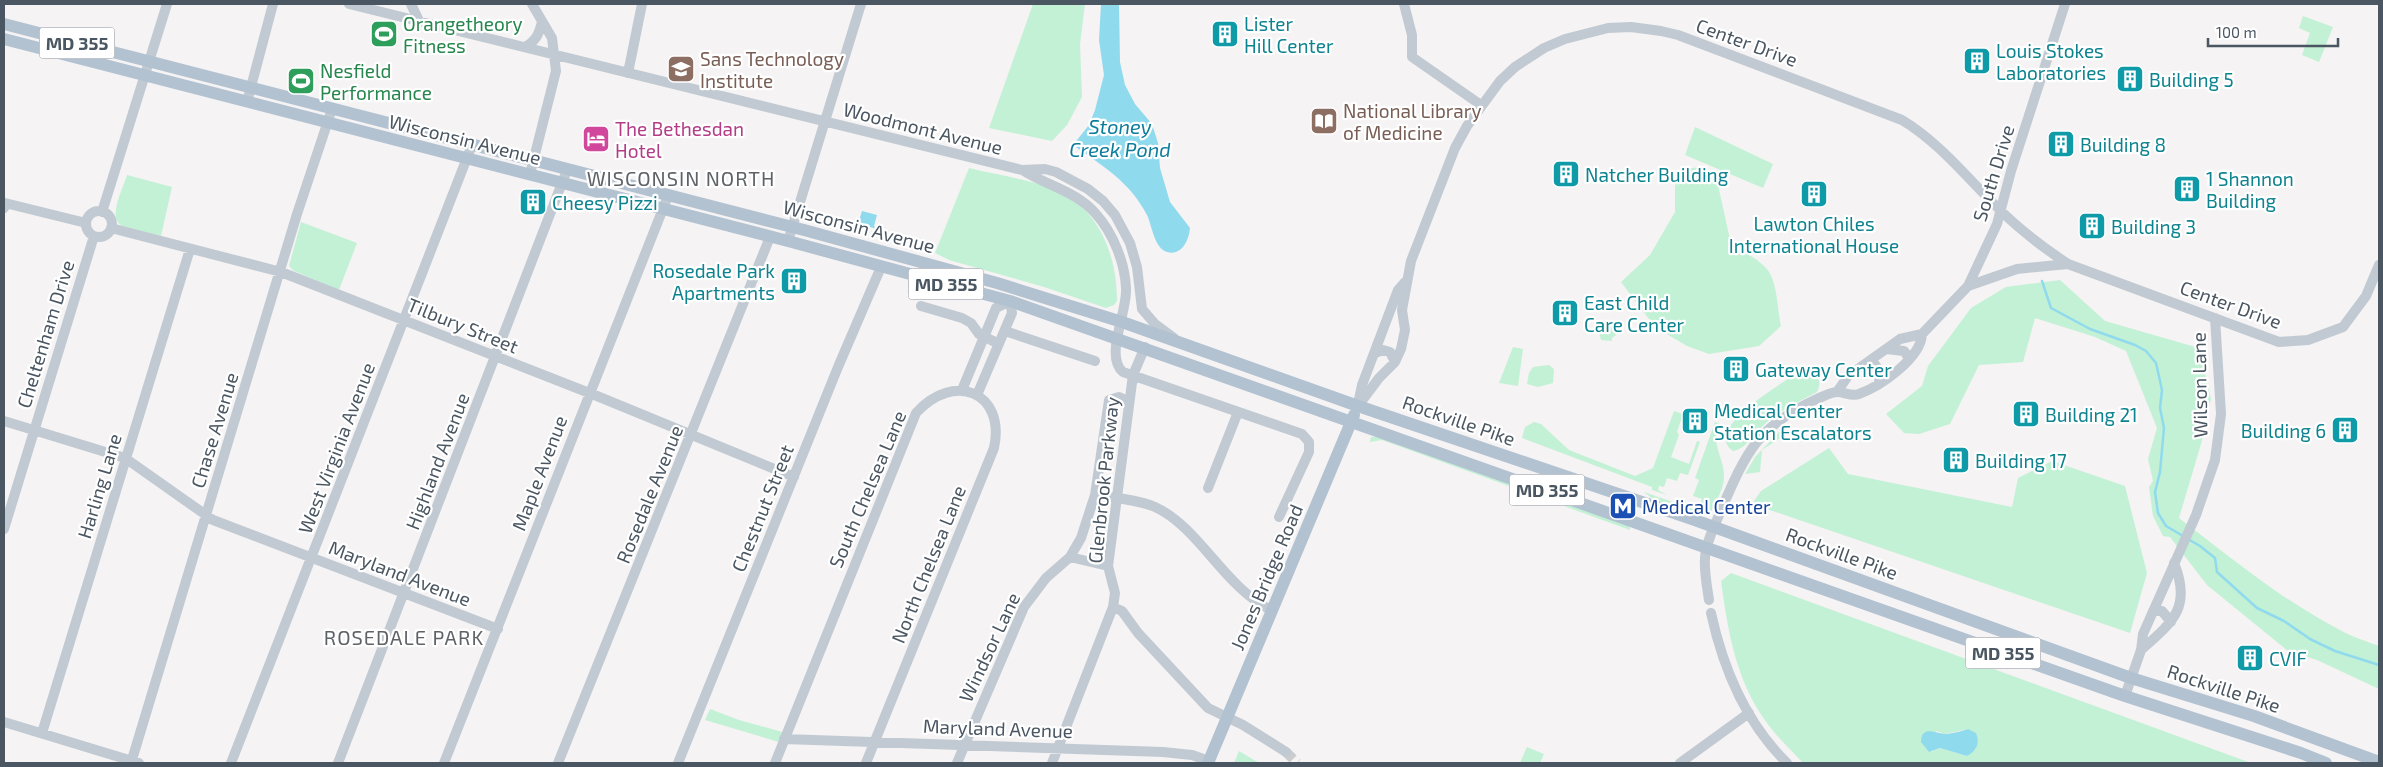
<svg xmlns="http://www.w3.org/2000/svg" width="2383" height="767" font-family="'Exo 2',sans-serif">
<rect width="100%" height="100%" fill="#f5f3f3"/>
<path fill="#c3f1d5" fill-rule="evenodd" d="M1033,4h52l-5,40 2,53 -15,28 -15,16 -63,-13z
M2303,16l30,11 -14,35 -17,-7 8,-22 -11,-5z
M1695,127l78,37 -10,24 -78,-33z
M1700,167l16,9 15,68c10,7 24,13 33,22 14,12 13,43 17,60l-22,20 -50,8 -22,-8 -32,-19 -34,-45 29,-27 25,-43v-25l4,-17z
M969,168c28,7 67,12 93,25 40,21 55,66 55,108l-3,4 -8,3 -62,-21 -95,-27 -14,-7z
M127,175l45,12 -11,49 -39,-10c-15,-9 1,-37 5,-51z
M301,222l56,21 -18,47 -45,-19 -5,-5z
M2060,280l45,41 94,27 12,51 -10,45 -22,74c52,40 103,82 161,112 12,7 26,11 39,16v43l-62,-29 -29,-9 -81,-66 -37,-48 -7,-1 -10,-20 -4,-29 4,-6 -5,-22 9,-31 -31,-77 -31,-14 -60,-19 -12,44 -44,3 -29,59 -31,10 -15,-1 -18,-19 36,-28 6,-20 43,-58 35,-21z
M1614,323l2,12 -4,3v3l-11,-1 -2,-8 4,-8z
M1513,347l10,2 -5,37 -19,-3z
M1549,365l5,4 -1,14 -15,4 -11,-3 2,-11 4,-6z
M1794,375c13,1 32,-4 23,17 -17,9 -34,17 -49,29 -11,9 -21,28 -35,30 -31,-21 45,-65 61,-76z
M1674,411l9,3 -6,18 2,3 -8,22 18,7 8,-23 3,1 -12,33 -8,-2 -3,8 -10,-3 -3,9 -5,-1 -1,4 9,5 -15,-5v-3l-130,-49 3,-11 9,-5 7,2 28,26 66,26 18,-8z
M1715,422l5,2c-11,19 5,34 4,54 0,10 -8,23 -12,33l-13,-5 3,-7 -9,-3 6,-16 -4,-2z
M1781,430l4,5 -23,15 -2,22 -15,2 10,-17z
M1371,437h7l251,89 1,4 -248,-90 -12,2z
M1829,448l19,26 164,33 6,-29 34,-17 73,25 22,87 -17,60 -378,-129 9,-13z
M1644,492l49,17 -1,4 -39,-14z
M1731,573l520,190h-448c-12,-13 -26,-26 -36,-40 -31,-42 -39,-91 -46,-142zM1968,729l8,20 -9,7 -27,-8 -9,4 5,-21 9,3z
M710,709l29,11 47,13 -4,10 -77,-23z
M1527,747l17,7 -4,9h-20z
M1239,751l20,12h-25z"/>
<path fill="#90daee" d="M1101,4h18l1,58 5,23 10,19 17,20 6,19 2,25 10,34 20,26c-1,12 -8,28 -23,24 -13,-4 -15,-27 -20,-37 -17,-33 -44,-49 -74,-70l16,-20 6,-15 9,-35 -5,-35z
M862,211l15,4 -3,11 3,3 -21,-6 3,-2z
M1968,729l8,4c4,10 1,18 -9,23l-27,-8 -11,4 -8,-10c0,-18 16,-8 26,-8 7,-1 15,-3 21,-5z"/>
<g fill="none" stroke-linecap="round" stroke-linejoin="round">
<path stroke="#90daee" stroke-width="2.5" d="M2042,281l9,27 39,21 45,16 11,6 10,12 6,27 -2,18 4,20 -4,44 -5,20 3,21 8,13 17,10
M2188,539l12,7 15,12 2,14 40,36 27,13 26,18 25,12 44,14"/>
<path stroke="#caccce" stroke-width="10" stroke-dasharray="10 5" stroke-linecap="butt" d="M1286,752l11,11"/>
<path stroke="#c1cad2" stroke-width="10" d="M349,4l673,166 23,-1 11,3 32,17 15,12 12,14 15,28 7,24 5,42 13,15 19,14
M411,4l8,17
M1404,4l8,31v22l69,48
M525,47c11,-6 14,-13 17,-25
M628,73l14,-69
M247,102l26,-98
M1024,171c24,15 52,20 72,43 17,19 29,49 30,74 2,23 -22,68 -3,84l179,62 7,8v10l-30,65
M530,174l26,-103 -4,-33 -20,-34
M4,208l1,-5 81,20
M86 224a13 13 0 1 1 26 0a13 13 0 1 1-26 0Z
M102,212l65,-208
M111,228l170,44 316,124 197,81
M788,241l73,-237
M1968,286l49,-17 51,-5
M921,306l41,12 9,5 8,11 20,10
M1005,331l90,30
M1145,347l-12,28 -25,191 7,27 -2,14 9,4 16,22 70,75 35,17 43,27
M1886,349l18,2 5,7
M1375,353l8,-3 7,2 5,10
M1871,361c9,7 9,12 8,23
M962,390l34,-82 14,-7 2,12 -35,82
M1837,392l11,-16 52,-37 22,-5 46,-48 29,-62 14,-53 54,-167
M1358,404l4,-19 36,-95 7,-8
M1358,406l21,-28 16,-16 6,-13 4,-19 -3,-20 9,-49 44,-113 12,-22 33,-45 15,-14 29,-19 21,-9 43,-11 23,-1 30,4 17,4 224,85c38,23 65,58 97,89 21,21 45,39 69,55l211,78 29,-2 35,-13 23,-31 13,-31
M4,421l121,37 88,62 285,109
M1208,488l30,-76
M1095,495c19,3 41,4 60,12 44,20 69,80 116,103
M4,529l90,-293
M1070,557l38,9
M1709,600c-2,-14 -5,-28 -4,-42 1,-17 11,-35 17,-50 25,-58 37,-83 97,-110 5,-2 13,-6 18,-6 8,0 15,5 22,2 22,-8 62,-36 63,-60
M2153,611h9l9,11
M1711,613c12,55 35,110 76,150
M2141,650c32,-28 51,-43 33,-87
M2125,696l16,-46 2,-16 53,-119 19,-55 6,-46 -6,-96
M4,722l135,41
M42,733l148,-484
M784,739l379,13 29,3 17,6
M131,763l166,-549 35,-105
M231,763l241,-618
M338,763l229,-593
M444,763l224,-567
M558,763l212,-526
M678,763l160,-396 43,-100
M775,763l141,-350c38,-42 90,-21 78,35l-128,315
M957,763l67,-156 22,-29 24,-21 11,-19 14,-43 14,-95 10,-3 10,5
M1052,763l61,-156
M1680,763l69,-50"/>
<path stroke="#b3c2d1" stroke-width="12" d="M4,24l800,206 193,53 125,39 236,84 334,113 439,159 123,38 125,46
M4,39l784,202 222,60 1115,395 176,57 25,10
M1208,763l146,-348"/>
</g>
<defs>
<g id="stadium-square" transform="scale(1.4375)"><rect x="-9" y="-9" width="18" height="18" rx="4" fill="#2e9e5b" stroke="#fff"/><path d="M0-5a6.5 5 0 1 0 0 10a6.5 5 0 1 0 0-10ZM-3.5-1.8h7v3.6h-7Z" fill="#fff"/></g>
<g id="building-square" transform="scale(1.4375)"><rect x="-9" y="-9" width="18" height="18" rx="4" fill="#0f9aa8" stroke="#fff"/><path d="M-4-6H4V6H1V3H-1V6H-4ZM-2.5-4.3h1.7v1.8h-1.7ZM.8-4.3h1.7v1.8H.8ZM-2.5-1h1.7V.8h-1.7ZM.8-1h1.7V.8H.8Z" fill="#fff"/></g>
<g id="school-square" transform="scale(1.4375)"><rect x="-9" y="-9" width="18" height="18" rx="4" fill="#8d6e63" stroke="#fff"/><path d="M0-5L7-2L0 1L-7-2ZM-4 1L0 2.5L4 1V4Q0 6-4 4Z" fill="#fff"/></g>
<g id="library-square" transform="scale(1.4375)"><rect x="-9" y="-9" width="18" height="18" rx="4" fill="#8d6e63" stroke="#fff"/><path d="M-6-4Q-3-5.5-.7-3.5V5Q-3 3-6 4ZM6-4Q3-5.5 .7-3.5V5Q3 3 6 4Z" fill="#fff"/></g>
<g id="hotel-square" transform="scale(1.4375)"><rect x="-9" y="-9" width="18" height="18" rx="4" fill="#d1479c" stroke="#fff"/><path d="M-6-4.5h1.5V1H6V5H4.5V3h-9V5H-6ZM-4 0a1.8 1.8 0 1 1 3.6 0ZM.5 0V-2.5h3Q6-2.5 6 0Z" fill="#fff"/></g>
<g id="metro-square" transform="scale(1.4375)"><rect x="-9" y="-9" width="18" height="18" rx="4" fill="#1a4fb4" stroke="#fff"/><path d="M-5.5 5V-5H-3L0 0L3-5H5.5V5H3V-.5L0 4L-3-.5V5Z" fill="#fff"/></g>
</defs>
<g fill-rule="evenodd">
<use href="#stadium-square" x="384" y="34"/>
<use href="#building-square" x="1225" y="34"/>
<use href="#building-square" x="1977" y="61"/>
<use href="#school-square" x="681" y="69"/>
<use href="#building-square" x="2130" y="79"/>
<use href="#stadium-square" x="301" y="81"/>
<use href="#library-square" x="1324" y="121"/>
<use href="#hotel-square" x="596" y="139"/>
<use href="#building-square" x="2061" y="144"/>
<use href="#building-square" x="1566" y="174"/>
<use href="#building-square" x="2187" y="189"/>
<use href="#building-square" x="1814" y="194"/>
<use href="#building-square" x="533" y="202"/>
<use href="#building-square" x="2092" y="226"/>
<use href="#building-square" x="794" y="281"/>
<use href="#building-square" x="1565" y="313"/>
<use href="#building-square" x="1736" y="369"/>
<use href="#building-square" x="2026" y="414"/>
<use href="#building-square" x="1695" y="421"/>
<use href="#building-square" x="2345" y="430"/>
<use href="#building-square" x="1956" y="460"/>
<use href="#metro-square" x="1623" y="506"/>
<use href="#building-square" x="2250" y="658"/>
</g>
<g text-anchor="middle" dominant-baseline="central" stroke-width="4.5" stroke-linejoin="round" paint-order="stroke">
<g fill="#fff" stroke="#808990" stroke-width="1">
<rect x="39.5" y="27.5" width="75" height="31" rx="4"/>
<rect x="908.5" y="268.5" width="75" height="31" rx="4"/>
<rect x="1509.5" y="474.5" width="75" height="31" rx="4"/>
<rect x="1965.5" y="637.5" width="75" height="31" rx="4"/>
</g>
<g font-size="18" font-weight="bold" fill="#4a5661">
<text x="77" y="43">MD 355</text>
<text x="946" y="284">MD 355</text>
<text x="1547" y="490">MD 355</text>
<text x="2003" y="653">MD 355</text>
</g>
<g font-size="19" fill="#27864d" stroke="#fff" text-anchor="start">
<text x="403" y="23">Orangetheory<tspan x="403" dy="22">Fitness</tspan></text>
<text x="320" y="70">Nesfield<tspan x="320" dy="22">Performance</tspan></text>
</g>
<g font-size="19" fill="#0d838f" stroke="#fff" text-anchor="start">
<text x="1244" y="23">Lister<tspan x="1244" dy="22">Hill Center</tspan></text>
<text x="1996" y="50">Louis Stokes<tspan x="1996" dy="22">Laboratories</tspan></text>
<text x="2149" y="79">Building 5</text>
<text x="2080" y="144">Building 8</text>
<text x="1585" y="174">Natcher Building</text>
<text x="2206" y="178">1 Shannon<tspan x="2206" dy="22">Building</tspan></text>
<text x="552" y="202">Cheesy Pizzi</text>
<text x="1814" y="223" text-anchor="middle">Lawton Chiles<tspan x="1814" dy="22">International House</tspan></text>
<text x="2111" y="226">Building 3</text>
<text x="775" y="270" text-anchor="end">Rosedale Park<tspan x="775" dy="22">Apartments</tspan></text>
<text x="1584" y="302">East Child<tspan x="1584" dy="22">Care Center</tspan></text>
<text x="1755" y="369">Gateway Center</text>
<text x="1714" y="410">Medical Center<tspan x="1714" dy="22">Station Escalators</tspan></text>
<text x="2045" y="414">Building 21</text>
<text x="2326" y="430" text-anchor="end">Building 6</text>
<text x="1975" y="460">Building 17</text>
<text x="2269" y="658">CVIF</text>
</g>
<g font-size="19" fill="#4a5661" stroke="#fff">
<text transform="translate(1747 42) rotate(20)">Center Drive</text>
<text transform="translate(923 128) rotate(14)">Woodmont Avenue</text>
<text transform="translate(465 139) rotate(14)">Wisconsin Avenue</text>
<text transform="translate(1993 173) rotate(-73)">South Drive</text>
<text transform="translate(859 226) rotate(15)">Wisconsin Avenue</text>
<text transform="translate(2231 304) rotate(20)">Center Drive</text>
<text transform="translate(463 325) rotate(22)">Tilbury Street</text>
<text transform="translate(45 334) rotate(-73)">Cheltenham Drive</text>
<text transform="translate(2199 385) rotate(-91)">Wilson Lane</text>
<text transform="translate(1459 420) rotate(19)">Rockville Pike</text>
<text transform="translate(214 430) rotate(-73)">Chase Avenue</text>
<text transform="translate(336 448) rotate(-69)">West Virginia Avenue</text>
<text transform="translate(437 461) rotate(-69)">Highland Avenue</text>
<text transform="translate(539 473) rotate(-69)">Maple Avenue</text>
<text transform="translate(1103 480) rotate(-84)">Glenbrook Parkway</text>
<text transform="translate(99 486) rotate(-73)">Harling Lane</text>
<text transform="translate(867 489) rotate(-67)">South Chelsea Lane</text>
<text transform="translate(649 494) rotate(-68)">Rosedale Avenue</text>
<text transform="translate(762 508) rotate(-68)">Chestnut Street</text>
<text transform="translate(1842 553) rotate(20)">Rockville Pike</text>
<text transform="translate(928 564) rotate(-68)">North Chelsea Lane</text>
<text transform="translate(400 573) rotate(21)">Maryland Avenue</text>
<text transform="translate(1266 577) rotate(-67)">Jones Bridge Road</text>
<text transform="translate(989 647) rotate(-65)">Windsor Lane</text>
<text transform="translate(2224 688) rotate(18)">Rockville Pike</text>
<text transform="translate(998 728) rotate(2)">Maryland Avenue</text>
</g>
<g font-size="19" fill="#785e54" stroke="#fff" text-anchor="start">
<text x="700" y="58">Sans Technology<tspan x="700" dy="22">Institute</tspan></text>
<text x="1343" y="110">National Library<tspan x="1343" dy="22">of Medicine</tspan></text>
</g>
<g font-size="19" fill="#b23c85" stroke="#fff" text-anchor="start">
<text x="615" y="128">The Bethesdan<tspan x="615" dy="22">Hotel</tspan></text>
</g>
<g font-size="19" fill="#164399" stroke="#fff" text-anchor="start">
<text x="1642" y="506">Medical Center</text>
</g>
<g font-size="20" font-style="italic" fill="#0c7c9b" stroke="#fff">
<text x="1120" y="126">Stoney<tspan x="1120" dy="23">Creek Pond</tspan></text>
</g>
<g font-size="20" letter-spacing="1" fill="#5f6368" stroke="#fff">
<text x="681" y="178">WISCONSIN NORTH</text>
<text x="404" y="637">ROSEDALE PARK</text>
</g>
</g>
<rect width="2383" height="767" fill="none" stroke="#4a5661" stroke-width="10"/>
<path d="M2208 38v8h130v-8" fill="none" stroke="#4a5661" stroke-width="2.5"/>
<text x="2216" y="38" font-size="15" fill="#4a5661" stroke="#ffffff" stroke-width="4" paint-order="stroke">100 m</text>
</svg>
